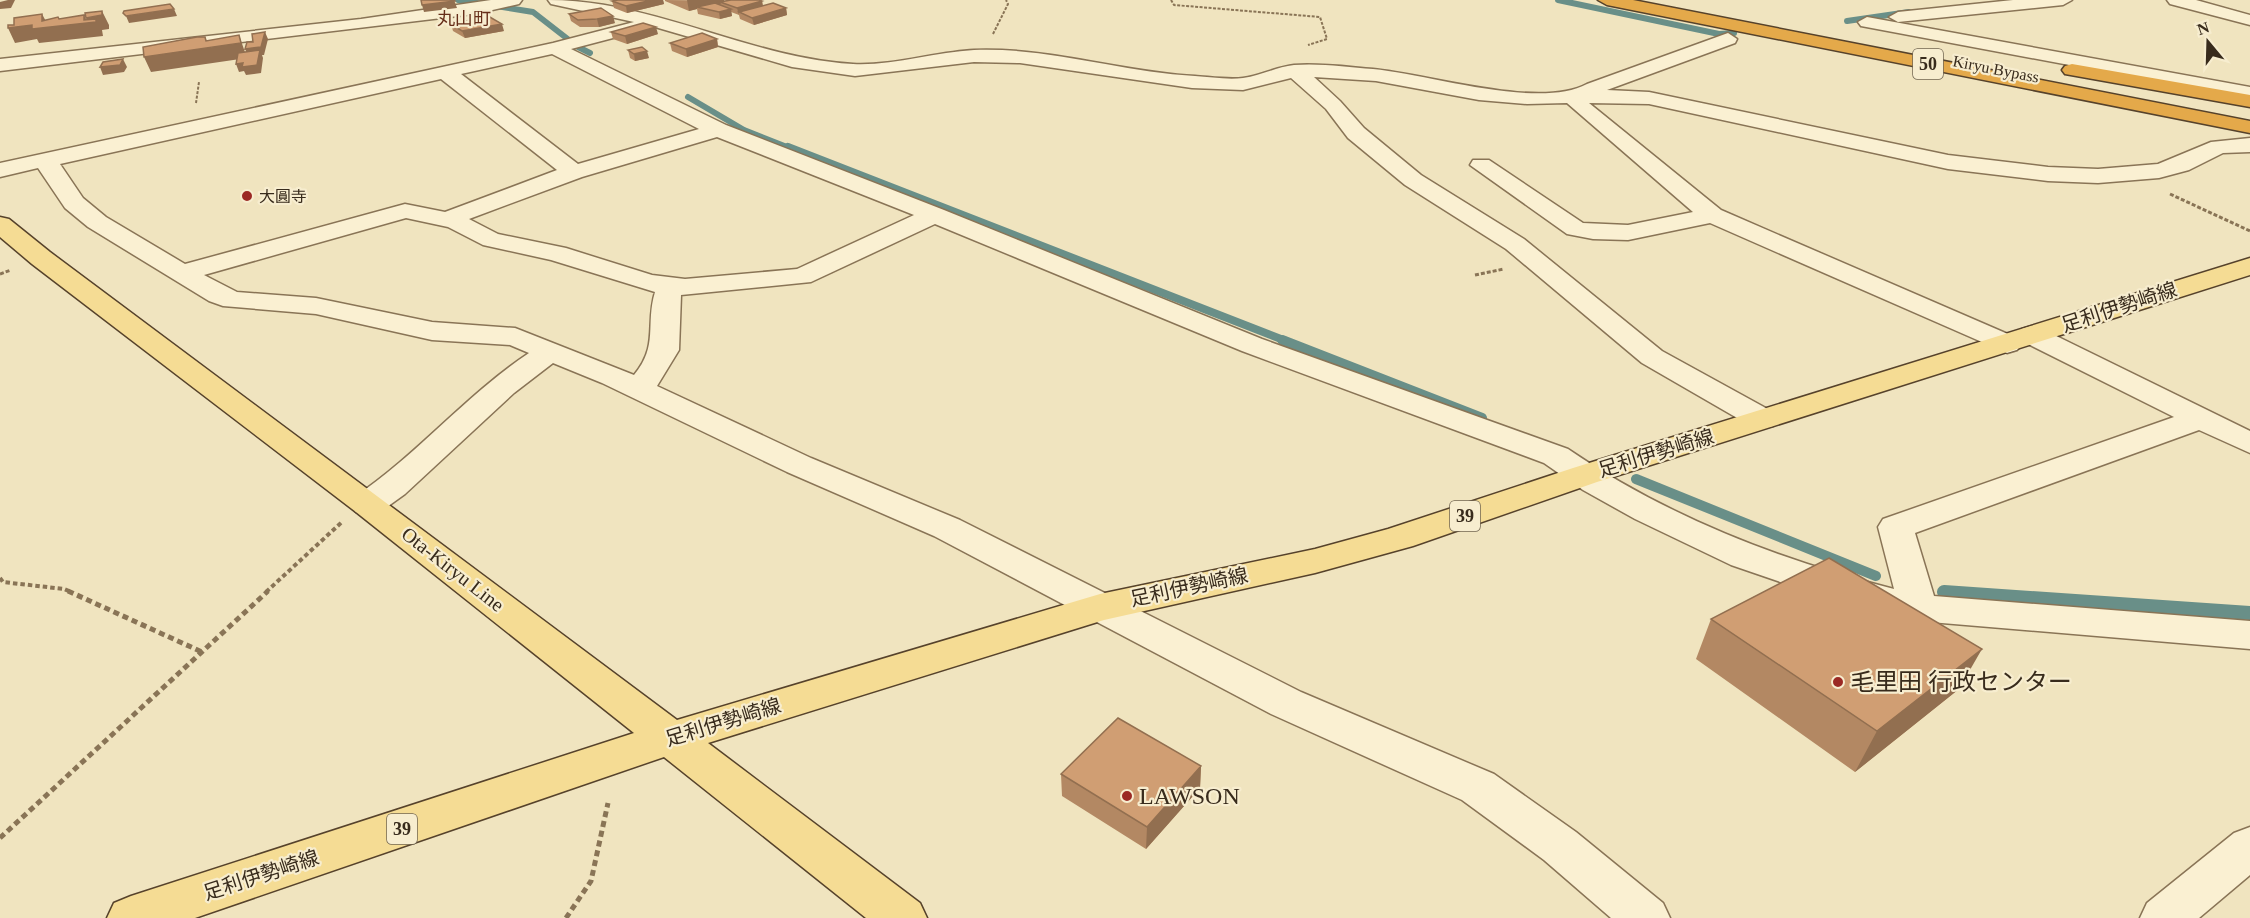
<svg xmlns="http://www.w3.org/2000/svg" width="2250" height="918" font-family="'Times New Roman','Noto Sans JP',serif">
<rect width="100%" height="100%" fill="#f0e4bf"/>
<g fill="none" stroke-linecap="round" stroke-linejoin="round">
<path stroke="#698f88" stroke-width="6" d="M458,0l75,12 45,35 12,6
M1558,0l161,34 15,-1
M1847,21l62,-9
M688,97l56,33 48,19"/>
<path stroke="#698f88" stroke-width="8" d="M788,147l498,194"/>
<path stroke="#698f88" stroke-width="10" d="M1282,340l200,78
M1636,479l240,97
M1944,592h3"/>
<path stroke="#698f88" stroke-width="14" d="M1944,592l306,21"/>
<g stroke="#897456" stroke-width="3">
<path id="minor" d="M491,0h31l-3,4 -44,10 -475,57v-12l361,-40z
M548,0c106,0 201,58 305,64 39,2 82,-12 121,-14 75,-3 147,22 221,26 15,1 33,4 48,2 17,-2 33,-11 51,-13 26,-2 54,2 79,4 55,5 166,41 214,15l141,-51 9,6 -2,4 -128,47 42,2 299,63 100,12 50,2 60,-5 53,-22 39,-4v14l-27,1 -34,17 -30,8 -61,5 -50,-2 -100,-12 -299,-65 -60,-1 132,107 296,128 5,6 -5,6 -10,3 -297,-130 -82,17 -35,-1 -26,-5 -97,-69 3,-5h16l94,63 45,2 65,-13 -126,-109 -40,1 -48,-4 -103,-19 -62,-4 26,24 24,27 57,47 103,64 138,112 111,61 5,7 -5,7 -11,2 -11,-2 -109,-63 -136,-114 -101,-64 -57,-47 -22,-29 -35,-31 -48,12 -51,-2 -172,-25 -46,-1 -119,14 -63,-9 -137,-40 -84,22 155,76 218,85 318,129 306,110c98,67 211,111 326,140l-16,-62 5,-8 291,-102 -152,-76 -4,-6 4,-6 10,-3 10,3 208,102v22l-51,-23 -284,103 19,63 316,25v28l-332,-28 -91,-23 -96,-33 -96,-46 -52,-29 -39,-27 -302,-112 -307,-127 -124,58 -130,13 -2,55 -22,36 154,72 149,62 341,172 193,82 82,58 87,71 7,15h-59l-67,-58 -82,-60 -191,-86 -337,-178 -147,-64 -185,-89 -49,-20 -39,30 -109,101 -25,18 -12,3 -12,-3 -5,-8 5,-8c62,-42 110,-101 173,-143l-19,-8 -78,-5 -116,-26 -93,-8 -14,-5 -121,-74 -23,-19 -27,-40 -38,9v-14l553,-120 81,-21 -83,-18zM552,54l147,75 -121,35 -117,-90zM441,79l116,91 -112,42 -40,-8 -220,60 -79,-47 -23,-19 -23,-34zM717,137l197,78 -117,54 -112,10 -33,-4 -86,-27 -68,-14 -29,-15 113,-42zM406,218l42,9 35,18 68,15 104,32c-10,33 4,53 -21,83l-119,-47 -83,-6 -116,-24 -79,-6 -33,-17z
M2013,0h59l-9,5 -165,17 -9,-5 9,-5z
M2167,0h29l54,15v10l-80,-21z
M1867,17l383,70v12l-389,-73 -3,-4z
M2250,827v48l-51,43h-59l7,-15 87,-70z"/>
</g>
<g stroke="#56422b" stroke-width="3">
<path id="major" d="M0,217l9,2 41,33 627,468 423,-126 215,-45 73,-20 185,-61 677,-210v17l-653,207 -184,64 -98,27 -211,47 -396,123 212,160 7,15h-61l-202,-161 -469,161h-88l7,-15 17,-7 503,-163 -278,-221 -324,-248 -32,-27z"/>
</g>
<g stroke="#56422b" stroke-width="3">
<path id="highway" d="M1598,0h35l617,121v12l-643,-128z
M2072,64l178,31v12l-185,-33 -3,-4 3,-4z"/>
</g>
<path stroke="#897456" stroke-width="2" stroke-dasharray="3 1.5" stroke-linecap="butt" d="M1171,0l3,5 146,12 7,22 -19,6
M993,34l15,-30 -2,-4
M196,103l3,-21"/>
<path stroke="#897456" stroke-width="3" stroke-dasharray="4 2" stroke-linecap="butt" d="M2170,194l80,37
M0,274l11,-4
M1475,275l29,-6"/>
<path stroke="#897456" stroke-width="4" stroke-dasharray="4.5 3" stroke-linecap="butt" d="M0,578l3,4 61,7 7,3
M266,592l77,-71"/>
<path stroke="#897456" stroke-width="5" stroke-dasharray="6 4" stroke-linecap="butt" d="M68,591l134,61
M0,838l268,-247
M566,918l25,-37 17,-78"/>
<use href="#minor" fill="#faf0d2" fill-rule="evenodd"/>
<use href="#major" fill="#f5dc94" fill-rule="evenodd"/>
<use href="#highway" fill="#e4a94a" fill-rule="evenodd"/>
</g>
<path fill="#b38863" d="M618,0h45l1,4 -37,9 -13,-5 -2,-7z
M665,0l97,1 1,5 23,2 1,7 -33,10 -14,-6 -1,-4 -8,-3 1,4 -12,3 -22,-5 -1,-5 -8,2 -24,-10z
M569,14l46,9 -16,4h-19l-9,-6z
M451,24l53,7 -39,7 -12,-7z
M611,32l47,2 -31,10 -14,-5z
M717,39l1,8 -31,10 -15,-6 -2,-8z
M628,50l21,8 -14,3 -5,-3z
M1711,619l248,70 -104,83 -159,-113z
M1201,766l-1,22 -54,61 -84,-53 -1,-22z"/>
<path fill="#926f50" d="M8,0h7l-4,8 -11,1v-7z
M454,0l3,8 -33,4 -2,-7z
M652,0h11l1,4 -37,9 -1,-7z
M687,0h37v3l-4,-1 1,2 -20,4 -4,-1v2l-8,2z
M762,1l1,7 -24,4v3l-2,-7z
M786,8l1,7 -33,10 -2,-7z
M174,9l3,7 -48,7 -3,-7z
M731,9l1,7 -12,3 -1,-7z
M102,11l7,14v4l-7,1 1,6 -64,7 -2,-4 -22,4 -7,-15 34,-7v-7l7,13 9,-10 5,8 21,-5v-5l4,8 -2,-5z
M613,16l2,7 -16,4 -2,-8z
M502,24l2,7 -39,7 -3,-7z
M656,27l2,7 -31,10 -2,-8z
M265,32l3,7 -4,16h-2l1,3 -2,15 -15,2 -2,-4 -5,1 -3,-8 13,-7 -4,-8z
M239,35l8,23 -96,14 -7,-15 61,-20 5,11z
M717,39l1,8 -31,10 -1,-8z
M647,51l2,7 -14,3 -1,-7z
M123,59l4,8 -3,5 -21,3 -3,-8z
M1982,649l-23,40 -104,83 22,-41z
M1201,766l-1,22 -54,61 1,-22z"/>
<path fill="#d09e73" stroke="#926f50" stroke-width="1.5" d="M421,0h33l1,1 -33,4z
M618,0h34l-26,6 -14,-5z
M731,0h28l3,1 -25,7 -17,-6z
M715,3l16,6 -12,3 -22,-5z
M773,3l13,5 -34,10 -13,-6z
M170,4l4,5 -48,7 -3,-3 1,-2z
M601,8l12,8 -16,3 -19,1 -9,-6z
M102,11v4l-16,3 -1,-5z
M42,14v7l16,-4 1,2 25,-4v5l12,-1v3l-64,7v-4l-24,3v-3h6v-7z
M488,16l14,8 -40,7 -11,-7z
M643,23l13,4 -31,9 -14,-4z
M265,32l-4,15 -16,2 2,-7h6l-1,-8z
M702,33l15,6 -31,10 -16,-6z
M239,35l2,8 -97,14 -1,-10 54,-10h8l1,4z
M642,47l5,4 -13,3 -6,-4z
M260,50l-3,15 -15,2 1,-4 -7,1 2,-11z
M123,59l-3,6 -20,2 3,-5z
M1829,558l153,91 -105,82 -166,-112z
M1118,718l83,48 -54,61 -86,-53z"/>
<g fill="#9b2924" stroke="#f7edcf" stroke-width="2">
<circle cx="247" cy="196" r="6"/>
<circle cx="1838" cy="682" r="6"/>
<circle cx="1127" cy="796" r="6"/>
</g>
<g text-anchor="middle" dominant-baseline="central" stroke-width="4.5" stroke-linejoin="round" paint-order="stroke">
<g font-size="16" fill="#382b1c" stroke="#f7edcf">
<text transform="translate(1996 69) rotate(11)">Kiryu Bypass</text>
</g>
<g font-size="16" fill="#382b1c" stroke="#f7edcf" text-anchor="start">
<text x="259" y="196">大圓寺</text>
</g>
<g font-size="18" fill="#662e19" stroke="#f7edcf">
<text x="464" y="19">丸山町</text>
</g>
<g fill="#f7edcf" stroke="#716552" stroke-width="1.5">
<rect x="1913" y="49" width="30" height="30" rx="4.5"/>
<rect x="1450" y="501" width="30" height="30" rx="4.5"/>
<rect x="387" y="814" width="30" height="30" rx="4.5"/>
</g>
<g font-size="18" font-weight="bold" fill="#382b1c">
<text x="1928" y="64">50</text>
<text x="1465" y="516">39</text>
<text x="402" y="829">39</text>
</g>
<g font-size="20" fill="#382b1c" stroke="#f7edcf">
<text transform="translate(2119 307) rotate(-18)">足利伊勢崎線</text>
<text transform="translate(1656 453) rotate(-17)">足利伊勢崎線</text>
<text transform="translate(453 569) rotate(38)">Ota-Kiryu Line</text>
<text transform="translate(1189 587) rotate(-12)">足利伊勢崎線</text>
<text transform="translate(723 722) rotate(-17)">足利伊勢崎線</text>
<text transform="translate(261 875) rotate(-18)">足利伊勢崎線</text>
</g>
<g font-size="24" fill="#382b1c" stroke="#f7edcf" text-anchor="start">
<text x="1850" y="682">毛里田 行政センター</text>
<text x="1139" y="796">LAWSON</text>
</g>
</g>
<g transform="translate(2208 42) rotate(341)" stroke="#f7edcf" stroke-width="4.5" paint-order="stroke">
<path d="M0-4.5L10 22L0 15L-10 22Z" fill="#382b1c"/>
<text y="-9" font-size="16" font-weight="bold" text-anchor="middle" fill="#382b1c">N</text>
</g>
</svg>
